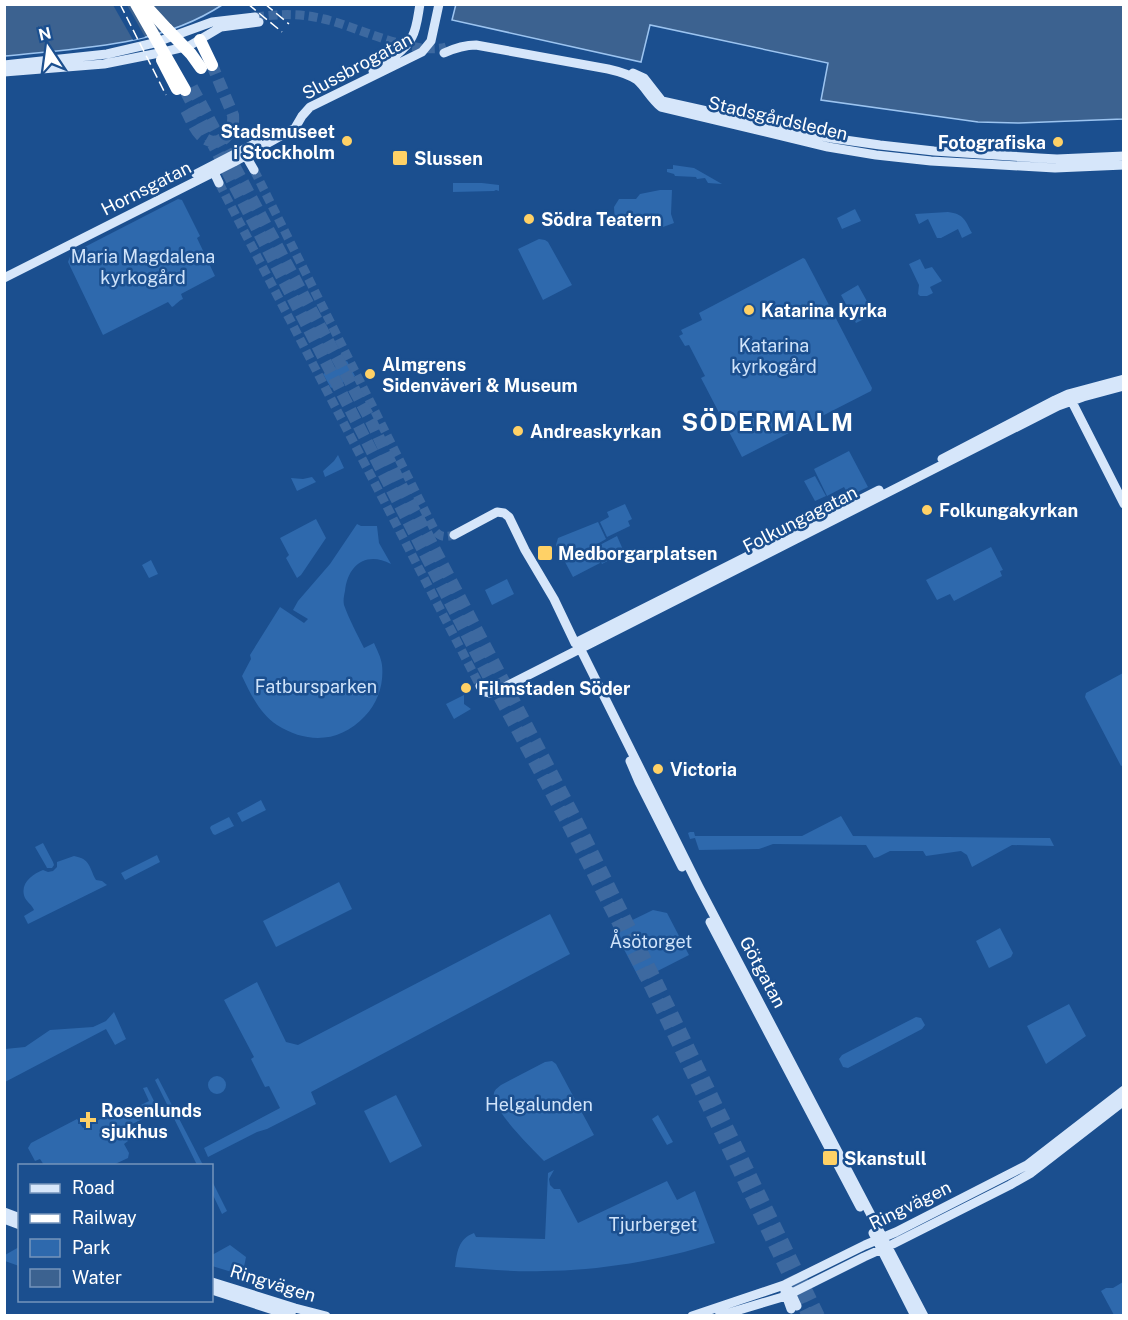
<svg xmlns="http://www.w3.org/2000/svg" width="1128" height="1320" font-family="'Public Sans',sans-serif">
<rect width="100%" height="100%" fill="#1b4f8f"/>
<path fill="#2e69ad" d="M673,165l21,3 28,16 -14,-1 -3,-5 -8,1 -1,-2 -21,-1 -1,-2 -7,-2v-3h6z
M453,183h29l17,2v6l-3,-1 -2,1 -41,1z
M660,190h12l-1,24 3,9 -11,4c-8,-17 -19,-10 -33,-6 -5,2 -10,2 -15,2l-1,-16 5,-8h17l4,-5z
M178,199l4,1 18,36 -3,2 18,38 -34,18 2,5c-5,2 -7,6 -11,8l-4,-5 -65,33 -35,-73 3,-8z
M855,209l6,12 -19,8 -5,-11z
M948,212c16,2 17,8 24,21l-10,5 -4,-9 -17,9h-4l-9,-19 -9,5 -4,-10z
M539,239l6,1 3,2 24,43 -29,15 -25,-51z
M803,258l2,1 9,17 58,112 -1,3 -129,66 -41,-79 4,-2 -16,-31 -4,1 -6,-10 4,-2 -2,-4 21,-10 -3,-7z
M920,259l5,10 7,-2 10,14 -12,6 3,6 -6,3h-7l-2,-2 1,-9 -10,-21z
M858,285l16,29 -18,9 -15,-28z
M347,361l8,15 -24,12 -8,-14z
M849,451l19,36 -19,9 -5,-9 -17,9 -13,-27z
M338,455l6,13 -19,9 -2,-6 11,-10z
M815,476l11,20 -11,5 -11,-20z
M312,477l4,5 -19,9 -6,-13 12,1z
M625,504l7,15 -4,2 2,5 -23,11 -7,-15 9,-5 -2,-5z
M316,519l10,19 -25,37 -4,3 -11,-20 3,-3 -9,-17z
M598,522l8,17 -14,8 8,16 -27,14 -17,-32 2,-7z
M357,524l4,2h16l2,17 12,21c-25,-13 -43,1 -46,27 -1,5 -2,9 -1,14 5,14 13,29 20,43l10,-5c3,7 7,14 8,22 2,19 -4,37 -17,51 -25,27 -58,28 -88,9 -17,-11 -27,-32 -35,-49l9,-17 -1,-4 30,-48 24,16 4,-4 -15,-9 5,-9 32,-37z
M617,536l7,16 -22,12 -8,-16z
M991,547l12,23 -3,1 2,5 -48,25 -4,-7 -13,6 -11,-20z
M151,560l7,14 -9,4 -7,-13z
M507,579l7,15 -22,11 -7,-15z
M1123,673v92l-2,1 -36,-69 1,-4z
M464,695v9l7,5 -17,10 -8,-15z
M261,800l5,10 -24,12 -5,-9z
M841,816l12,20 197,2 4,8 -42,-1 -40,22 -5,-12 -6,-4 -35,5 -3,-5h-33l-12,6 -4,1 -8,-13 -93,-1 -14,5 -60,1 -4,-12 -5,1 -2,-6 2,-1h4l1,4h107z
M229,817l5,9 -19,9 -2,-1 -3,-6 1,-2z
M43,843l10,19 1,3 -2,3h-5l-1,-2 -11,-19z
M157,855l3,7 -35,18 -4,-7z
M74,856c17,3 15,12 22,24l6,1 5,4 -79,39 -4,-8 10,-6c-2,-5 -6,-7 -9,-12 -6,-14 7,-24 18,-28l5,2 5,-1 4,-4v-5z
M339,882l13,27 -76,38 -13,-26z
M653,910l14,3 22,42 -49,25 -24,-46 2,-7z
M550,914l20,40 -259,138 5,12 -49,25 -10,3 -49,25 -4,-9 76,-40 -11,-22 -4,1 -14,-28 3,-2 -30,-57 33,-18 29,60 12,3z
M1000,928l13,25 -2,4 -22,11 -13,-27z
M1069,1004l17,32 -40,28 -19,-38z
M114,1012l12,27 -11,6 -9,-16 -101,53v-33l20,-2 25,-17 43,-3 13,-6z
M916,1017l5,1 4,7 -3,4 -74,39 -5,-1 -4,-8 3,-4z
M552,1061l4,3 38,71 -50,26c-12,-13 -48,-47 -50,-64 -1,-6 2,-8 7,-12l44,-23z
M208 1085a9 9 0 1 1 18 0a9 9 0 1 1-18 0Z
M158,1078l45,87h-6l-42,-85z
M147,1087l12,24 -37,18 6,12 -4,3 5,9 -1,5 -15,7h-69l-4,-6 -5,2 -7,-13 3,-5 46,-24 6,9 35,-18 3,5 28,-14 -6,-13z
M396,1095l26,51 -32,17 -26,-52z
M658,1115l15,27 -6,3 -15,-26z
M554,1170l-5,9 1,6 4,4h6l18,34 89,-42 10,19 18,-9 20,52c-53,17 -117,28 -172,28 -30,1 -59,-2 -88,-4 2,-15 3,-28 19,-34l2,4 69,2 3,-66z
M212,1181l15,30 -5,3 -10,-21z
M230,1245l16,12 -2,10 -7,-2 -2,8 -23,-7v-11z
M19,1247v19l-14,-5v-6z
M1123,1282v33h-9l-13,-24 5,-3h7z"/>
<path fill="#3c6290" stroke="#9cc4f0" stroke-width="1.5" d="M456,4l667,1v114l-104,4 -41,-1 -157,-22 7,-37 -178,-38 -9,37 -189,-42z
M4,5h218c-64,42 -144,43 -217,51z"/>
<path fill="#1b4f8f" d="M113,5h14l18,32 -12,3z"/>
<g fill="none" stroke-linecap="round" stroke-linejoin="round">
<path stroke="#3d69a0" stroke-width="9" stroke-dasharray="9 4.5" stroke-linecap="butt" d="M255,17c25,-3 44,-4 69,2 34,8 90,37 122,28
M254,170l181,361c6,7 11,6 19,4
M219,183l261,503"/>
<path stroke="#3d69a0" stroke-width="12" stroke-dasharray="12 6" stroke-linecap="butt" d="M192,87l179,334 28,60 175,334 83,167 162,334
M185,90l305,590 75,139 85,167 158,330
M186,110c5,9 9,22 18,28 17,12 31,-6 29,-23l-21,-50"/>
<path stroke="#d6e6fa" stroke-width="9" d="M444,53c11,-5 20,-8 32,-8l132,24c9,2 21,5 29,11 9,8 14,19 24,27l167,40 48,8 55,6 124,7 69,-3
M4,65l103,-11 47,-11 58,-21 43,-5
M373,71c11,-6 34,-22 39,-34 5,-9 6,-22 8,-33
M4,72l100,-8 55,-11 30,-7 32,-19 38,-5
M633,73l11,5 18,23 127,28 42,9 49,7 54,6 105,7 18,1 67,-3
M246,156l8,14
M212,168l7,15
M196,174l62,-32
M4,278l230,-116 61,-34 7,-12 8,-9 112,-55 9,-11 8,-37
M1069,396l55,108
M942,459l113,-59 13,-6 56,-15
M454,535l43,-23 7,1 5,4 16,33 29,49 21,44 5,5 119,239 225,429
M575,643l304,-153
M480,686c4,7 8,8 15,6l563,-286 25,-9 41,-11
M630,761l9,21 43,85
M710,922l150,285
M4,1212l16,6
M4,1219l16,6
M873,1233l42,83
M212,1282l83,26 31,8
M212,1290l80,26
M789,1290l2,3 6,13
M785,1292l6,17
M692,1316l92,-31 81,-40 31,-13 131,-67 97,-75
M719,1316l67,-20 78,-39 29,-13 117,-59 21,-12 93,-72"/>
<path stroke="#fff" stroke-width="12" d="M144,4l23,25
M200,40l12,25
M162,60l15,29"/>
<path stroke="#fff" stroke-width="1.5" stroke-dasharray="10 4.5" stroke-linecap="butt" d="M120,4l46,91
M248,4l34,28
M265,4l24,20"/>
<path stroke="#fff" stroke-width="12" d="M136,4l49,86
M167,29l24,25 10,14"/>
</g>
<g fill="#ffd166" stroke="#1b4f8f" stroke-width="2">
<circle cx="347" cy="141" r="6"/>
<circle cx="1058" cy="142" r="6"/>
<rect x="392" y="150" width="16" height="16" rx="3"/>
<circle cx="529" cy="219" r="6"/>
<circle cx="749" cy="310" r="6"/>
<circle cx="370" cy="374" r="6"/>
<circle cx="518" cy="431" r="6"/>
<circle cx="927" cy="510" r="6"/>
<rect x="537" y="545" width="16" height="16" rx="3"/>
<circle cx="466" cy="688" r="6"/>
<circle cx="658" cy="769" r="6"/>
<path d="M85 1111h6v6h6v6h-6v6h-6v-6h-6v-6h6z"/>
<rect x="822" y="1150" width="16" height="16" rx="3"/>
</g>
<g text-anchor="middle" dominant-baseline="central" stroke-width="5" stroke-linejoin="round" paint-order="stroke">
<g font-size="18" fill="#fff" stroke="#1b4f8f">
<text transform="translate(357 66) rotate(-28)">Slussbrogatan</text>
<text transform="translate(778 118) rotate(13)">Stadsgårdsleden</text>
<text transform="translate(146 188) rotate(-27)">Hornsgatan</text>
<text transform="translate(800 519) rotate(-27)">Folkungagatan</text>
<text transform="translate(763 972) rotate(62)">Götgatan</text>
<text transform="translate(910 1205) rotate(-26)">Ringvägen</text>
<text transform="translate(273 1283) rotate(17)">Ringvägen</text>
</g>
<g font-size="18" font-weight="bold" fill="#fff" stroke="#1b4f8f" text-anchor="start">
<text x="335" y="131" text-anchor="end">Stadsmuseet<tspan x="335" dy="21">i Stockholm</tspan></text>
<text x="1046" y="142" text-anchor="end">Fotografiska</text>
<text x="414" y="158">Slussen</text>
<text x="541" y="219">Södra Teatern</text>
<text x="761" y="310">Katarina kyrka</text>
<text x="382" y="364">Almgrens<tspan x="382" dy="21">Sidenväveri &amp; Museum</tspan></text>
<text x="530" y="431">Andreaskyrkan</text>
<text x="939" y="510">Folkungakyrkan</text>
<text x="558" y="553">Medborgarplatsen</text>
<text x="478" y="688">Filmstaden Söder</text>
<text x="670" y="769">Victoria</text>
<text x="101" y="1110">Rosenlunds<tspan x="101" dy="21">sjukhus</tspan></text>
<text x="844" y="1158">Skanstull</text>
</g>
<g font-size="18" fill="#cfe3fa" stroke="#1b4f8f">
<text x="143" y="256">Maria Magdalena<tspan x="143" dy="21">kyrkogård</tspan></text>
<text x="774" y="345">Katarina<tspan x="774" dy="21">kyrkogård</tspan></text>
<text x="316" y="686">Fatbursparken</text>
<text x="651" y="941">Åsötorget</text>
<text x="539" y="1104">Helgalunden</text>
<text x="653" y="1224">Tjurberget</text>
</g>
<g font-size="24" font-weight="bold" letter-spacing="1.5" fill="#fff" stroke="#1b4f8f">
<text x="768" y="422">SÖDERMALM</text>
</g>
</g>
<rect width="1128" height="1320" fill="none" stroke="#ffffff" stroke-width="12"/>
<rect x="18" y="1164" width="195" height="138" fill="#1b4f8f" stroke="#7695bc" stroke-width="1.5"/>
<rect x="30" y="1184" width="30" height="9" fill="#d6e6fa" stroke="#7695bc" stroke-width="1.5"/>
<text x="72" y="1194" font-size="18" fill="#ffffff">Road</text>
<rect x="30" y="1214" width="30" height="9" fill="#ffffff" stroke="#7695bc" stroke-width="1.5"/>
<text x="72" y="1224" font-size="18" fill="#ffffff">Railway</text>
<rect x="30" y="1239" width="30" height="18" fill="#2e69ad" stroke="#7695bc" stroke-width="1.5"/>
<text x="72" y="1254" font-size="18" fill="#ffffff">Park</text>
<rect x="30" y="1269" width="30" height="18" fill="#3c6290" stroke="#7695bc" stroke-width="1.5"/>
<text x="72" y="1284" font-size="18" fill="#ffffff">Water</text>
<g transform="translate(48 48) rotate(347)" stroke="#1b4f8f" stroke-width="4.5" paint-order="stroke">
<path d="M0-4.5L10 22L0 15L-10 22Z" fill="#ffffff"/>
<text y="-9" font-size="16" font-weight="bold" text-anchor="middle" fill="#ffffff">N</text>
</g>
</svg>
